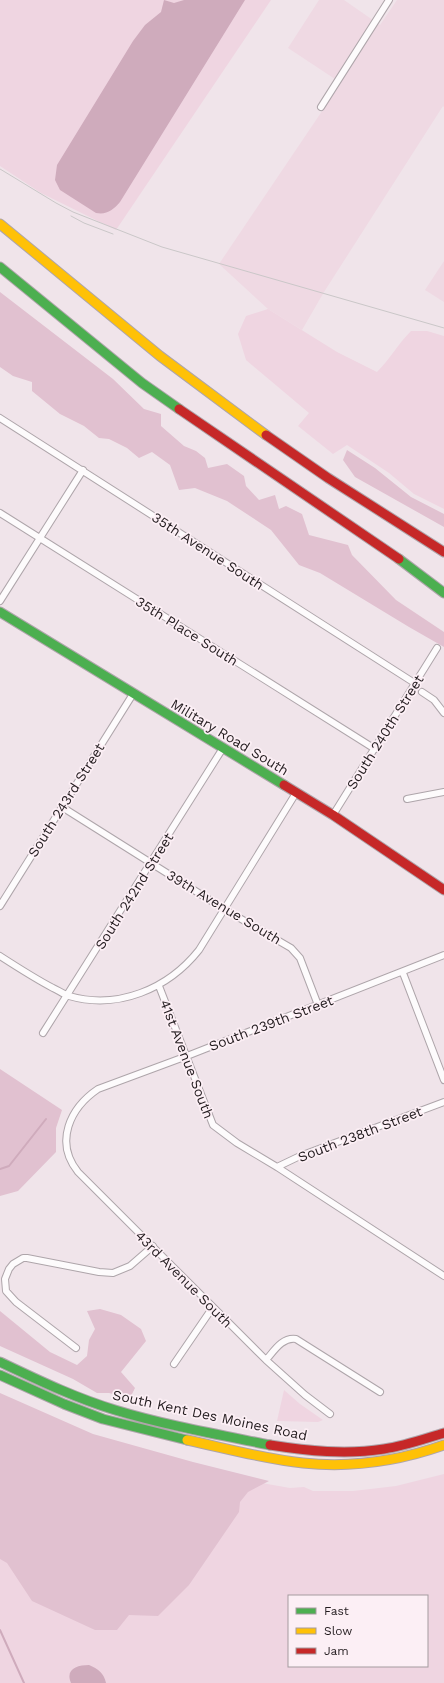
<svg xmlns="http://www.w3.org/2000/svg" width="444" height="1683" font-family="'Work Sans',sans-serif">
<rect width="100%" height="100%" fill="#f0e4ea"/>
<path fill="#efd9e3" d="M319,0h25l36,25 17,-25h47v107l-1,-1 -119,186 -22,38 -34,-21 -49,-45 122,-181 -53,-35z
M444,261v41l-19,-12z"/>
<path fill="#efd5e1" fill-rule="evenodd" d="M0,0h271l-155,230 -75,-37 -41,-27z
M268,309l69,43 40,20c13,-13 21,-28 34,-41h16l17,5v173l-30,-15 -25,-21 -42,-28 -14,9 -35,-28 11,-13 -63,-53 -8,-26 8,-18z
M284,1390l16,14 23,16 -5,2 -41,-1z
M444,1474v209h-444v-203l256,2 34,6 14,-1 9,4h40l43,-5zM289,1596h138v70h-138z"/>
<path fill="#e1c1d0" d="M0,292l113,87 31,30 17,5v12l23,20 12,5 9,7 3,10 19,-4 17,12 2,10 13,14 16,-5 4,14 7,-3 16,8 7,21 39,10 4,10 44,45 48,32v15l-35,-20 -89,-54 -21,-8 -28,-35 -44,-29 -32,-13 -16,2 -9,-25 -18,-13 -13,6 -12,-10 -18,-9 -10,-1 -15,-12 -24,-12 -28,-23v-9l-19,-6 -13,-9z
M347,450l28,18 36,29 33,17v13l-89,-50 -12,-17z
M0,1069l62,41 -6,18v24l-38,39 -18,5z
M100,1309l21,6 20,14 5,12 -25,31 14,16 -5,10 -21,-5h-12l-24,-14 -73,-33v-35l50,41 27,13 10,-9 2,-16 6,-11 -8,-18z
M0,1393l93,41 100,28 76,19 -21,11 -8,10 -1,10 -50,73 -31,31 -29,-1 -12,15h-22l-63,-29 -25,-38 -7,-4z"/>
<path fill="#cfabbc" d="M164,0l10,3 10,-3h61l-125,202c-7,8 -13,13 -24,11l-36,-23 -5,-10 2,-15 76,-124 12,-16 16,-13z
M89,1665c9,4 15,8 17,18h-35c-6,-14 6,-18 18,-18z"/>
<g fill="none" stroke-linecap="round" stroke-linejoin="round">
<path stroke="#cfabbc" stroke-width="2" d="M0,1169l9,-3 37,-47
M0,1630l24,53"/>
<g stroke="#aea5aa" stroke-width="8">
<path id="street" d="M321,107l68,-107
M0,418l416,266
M0,513l375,236
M0,601l83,-131
M422,692l12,8 10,13
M407,799l37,-7
M62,807l162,102 67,39 9,10 18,47
M333,815l104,-167
M0,906l133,-212
M0,956c17,11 34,22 53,32 5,2 10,6 16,8 49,14 99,-7 130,-46l97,-157
M403,973l41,107
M159,986l54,139 24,18 40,24 167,109
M43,1033l180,-285
M277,1167l23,-11 144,-54
M76,1348l-60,-46 -10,-11 -1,-12 4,-10 4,-5 10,-6h4l72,14 14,1 17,-7 23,-20
M266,1360c8,-9 16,-23 30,-21l84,53
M174,1364l39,-57
M330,1414l-25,-19 -39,-35 -188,-188c-24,-30 -8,-64 20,-83l89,-33 257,-101"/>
</g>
<g stroke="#aea5aa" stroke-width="11">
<path id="fast" d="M0,267l142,116 37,26
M399,559l45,34
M0,612l284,173
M0,1362c38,18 75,36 115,48 49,15 105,25 155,35
M0,1375l64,29 39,15 84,21"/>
</g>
<g stroke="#aea5aa" stroke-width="11">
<path id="slow" d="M0,224l160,132 106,79
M187,1440c38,8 77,19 116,23 48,5 96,-2 141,-18"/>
</g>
<g stroke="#aea5aa" stroke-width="11">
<path id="jam" d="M179,409l220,150
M266,435l62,43 116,74
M284,785l49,30 111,75
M270,1445c38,6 76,10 114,4 21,-3 40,-10 60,-16"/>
</g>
<use href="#street" stroke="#fdfbfc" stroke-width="6"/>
<use href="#fast" stroke="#4caf50" stroke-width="9"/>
<use href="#slow" stroke="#ffc107" stroke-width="9"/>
<use href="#jam" stroke="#c62828" stroke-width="9"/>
<path stroke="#cac7c8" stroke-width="1" d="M0,169l56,34 17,9 89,35 282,81
M71,216l13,7 29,11"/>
</g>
<g text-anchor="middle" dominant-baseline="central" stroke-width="3.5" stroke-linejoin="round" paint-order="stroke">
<g font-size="14" fill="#231c1f" stroke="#fceff5">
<text transform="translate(208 551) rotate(33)">35th Avenue South</text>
<text transform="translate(187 631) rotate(32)">35th Place South</text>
<text transform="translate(385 732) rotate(-58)">South 240th Street</text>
<text transform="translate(230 737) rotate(31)">Military Road South</text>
<text transform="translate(66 800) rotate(-58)">South 243rd Street</text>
<text transform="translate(134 891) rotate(-58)">South 242nd Street</text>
<text transform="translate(224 907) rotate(31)">39th Avenue South</text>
<text transform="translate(271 1023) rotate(-21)">South 239th Street</text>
<text transform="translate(187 1059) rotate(69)">41st Avenue South</text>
<text transform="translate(360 1134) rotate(-21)">South 238th Street</text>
<text transform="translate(184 1279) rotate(45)">43rd Avenue South</text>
<text transform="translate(210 1415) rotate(12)">South Kent Des Moines Road</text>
</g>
</g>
<rect x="288" y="1595" width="140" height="72" fill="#fceff5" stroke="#a59b9f"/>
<rect x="296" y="1608" width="20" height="6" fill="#4caf50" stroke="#a59b9f"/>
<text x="324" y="1615" font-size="12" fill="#231c1f">Fast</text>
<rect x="296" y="1628" width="20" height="6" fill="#ffc107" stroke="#a59b9f"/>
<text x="324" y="1635" font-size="12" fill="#231c1f">Slow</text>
<rect x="296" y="1648" width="20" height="6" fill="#c62828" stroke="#a59b9f"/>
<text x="324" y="1655" font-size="12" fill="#231c1f">Jam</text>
</svg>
